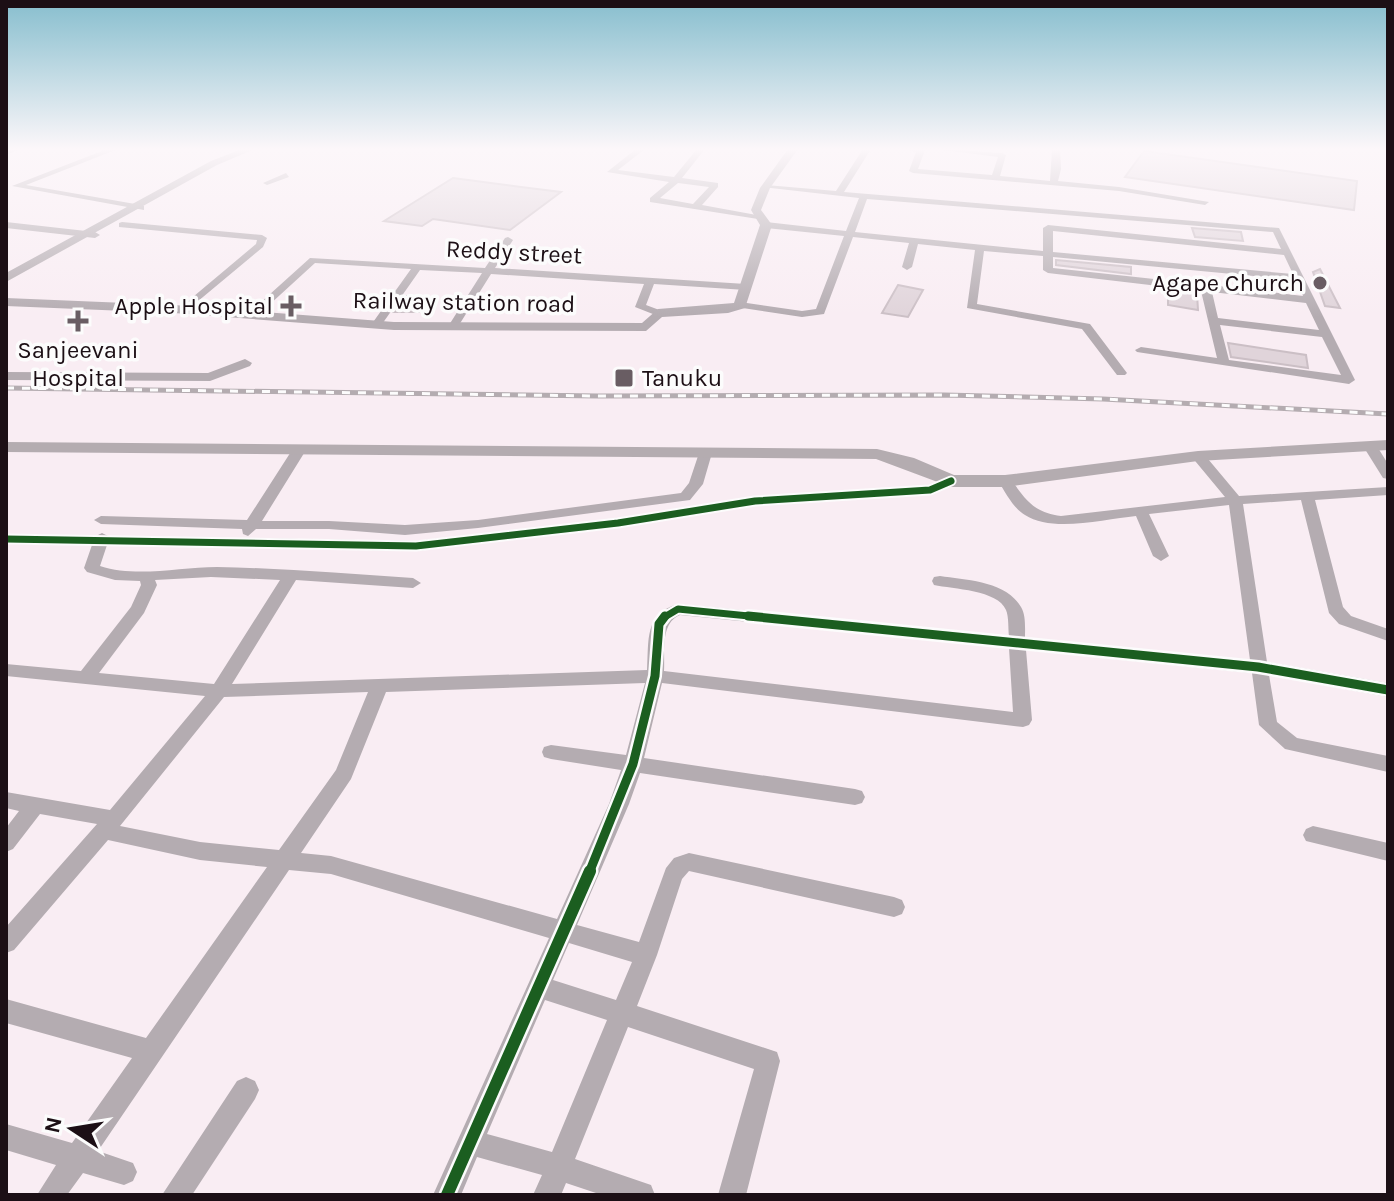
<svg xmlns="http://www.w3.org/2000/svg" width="1394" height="1201" font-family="Karla,sans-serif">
<rect width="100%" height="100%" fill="#f9edf3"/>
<path fill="#e0d4da" stroke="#cbbfc5" stroke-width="2" d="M1144,151l213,30 -3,29 -229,-33z
M453,178l68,9 40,5 -51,38 -77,-11 -11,7 -38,-5z
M1192,228l49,4 2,9 -48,-4z
M1056,260l75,7v7l-75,-9z
M1320,269l20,39 -15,-2 -12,-34z
M898,285l25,5 -15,27 -26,-4z
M1168,290l29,4 1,16 -30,-5z
M406,296h22l-9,16h-25z
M1228,343l78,12 2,13 -77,-11z"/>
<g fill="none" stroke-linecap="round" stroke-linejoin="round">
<path fill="#b4acb1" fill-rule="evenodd" d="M9,149h11l-14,6v-5z
M107,149h11l-92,36 115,20 3,1v4l-132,-24z
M636,149h9l-27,21 56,7 23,-28h8l-23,29 36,5v4l-16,18 60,11 -4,3 -108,-17v-4l19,-16 -62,-10zM678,183l31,4 -16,17 -33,-6z
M863,149h8l-27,43 435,36 76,152 -6,4 -212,-32 -2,-2 6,-3 76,11 -16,-67 -153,-18 -5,-3v-14l-59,-5 -7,53 113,20 37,49 -2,2h-8l-35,-46 -115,-21 8,-58 -57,-6 -6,23 -5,3 -5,-3 7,-24 -56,-6 -29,77 -22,3 -66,-10v-4l4,-1 62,9 14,-2 28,-73 -78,-8 -4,-3 4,-3 80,9 13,-33 -97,-11 4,-2 70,6zM867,199l406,33 8,17 -233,-24 -5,3v23l-188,-19zM1053,231l231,24 9,19 -240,-22zM1053,257l243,23 7,16 -93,-11 -2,-6 -4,-1 -5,3 1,3 -147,-16zM1212,292l94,11 13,27 -101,-12zM1220,325l102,12 19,38 -112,-15z
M905,149l20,1 -7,19 74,6 6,-18 -62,-8 66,4 4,2 -6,21 50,5 2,-32h8l1,20 -3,12 61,6 90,15 -4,3 -86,-14 -206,-18 -4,-2 7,-19z
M286,173l3,4 -22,8 -4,-2z
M6,222l89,10 5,3 -5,3 -89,-10z
M122,222l140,13 5,3 -4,9 -78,65 -4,-1v-4l75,-63 1,-4 -138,-13v-4z
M508,237l5,3 -18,28 251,16 5,3 -5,3 -92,-6 -8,21 16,6 1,2 -5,3 -23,-9 9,-23 -153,-10 -32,51 -5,3 -5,-3 33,-52 -62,-3 -40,57 -4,1 -5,-3 40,-56 -96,-6 -58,53 -9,-2 62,-56 175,10 20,-30z
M1370,442l5,1 13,21v15l-5,-1 -20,-32z
M299,446l7,4 -44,71h67l76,4 73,-5 203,-27 8,-10 11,-33 5,-1 7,4 -9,31 -13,16 -212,28 -73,7 -76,-6h-73l-8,7 -5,-2 -1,-5 -141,-5 -7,-4 7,-4 146,4 47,-73z
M1198,452l5,1 36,43 149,-9v8l-73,5 28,107 8,9 37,13v12l-49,-17 -10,-11 -28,-113 -58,4 24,158 121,21v14l-119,-22 8,47 20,16 91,18v16l-103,-23 -26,-24 -7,-52 -226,-23 6,70 -3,5 -6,2 -361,-44 -18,75 211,31 7,2 3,6 -3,6 -7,2 -215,-32 -11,31 -52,121 62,17 27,-74 8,-10 15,-5 205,44 8,3 3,7 -3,7 -8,3 -205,-46 -7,8 -25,76 -20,51 140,46 3,9 -34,134h-28l36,-126 -126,-42 -53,132 76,26 4,10h-53l-36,-12 -5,12h-28l9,-20 -65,-18 -16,38h-28l116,-257 -218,-64 -42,-4 -191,281 35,12 4,9 -4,9 -9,4 -41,-12 -16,22h-30l19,-30 -50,-15v-26l66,19 60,-85 -126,-35v-24l140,39 121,-171 -67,-7 -92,-20 -94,110 -8,3v-26l91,-103 -57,-10 -27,35 -7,3v-24l13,-17 -13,-3v-16l104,18 95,-114 -199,-20v-12l75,7 50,-64 10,-22 -1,-4 -25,-1 -28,-8 -3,-4 8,-23 -86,-1v-10l90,2 6,-3 6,3 308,5 202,-22 137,-22 173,-11 18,-8h10l2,3 -2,3 -26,10 -175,11 -137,22 -202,24 -309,-6 -7,21c37,12 79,1 117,1 65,1 131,7 196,11l8,5 -8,5 -117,-8 -64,104 415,-14c2,-30 -3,-56 31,-66l331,32c-1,-7 0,-19 -3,-26 -8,-20 -53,-21 -72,-25l-2,-4 2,-4 6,-1c26,4 66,5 81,31 5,8 4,21 4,31l225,22 -21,-155 -80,9 20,42 -8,5 -8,-5 -17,-40c-31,3 -84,17 -111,-1 -12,-7 -19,-22 -27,-34l2,-3h10c15,21 24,35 51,38l164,-19 -34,-41zM211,577l69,3 -66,104 -115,-11 45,-60 13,-28 -2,-5zM680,615l329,33 4,64 -349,-41c1,-19 -4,-48 16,-56zM645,683l-19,72 -75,-10 -7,2 -2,5 2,5 7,2 70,11 -12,34 -52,115 -226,-63 -30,-3 50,-74 35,-87zM368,692l-32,78 -57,80 -79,-8 -80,-16 104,-129zM569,943l63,19 -16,38 -63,-20zM545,1000l62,20 -55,132 -65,-18z
M1313,826l75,17v18l-82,-20 -3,-6 3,-6z
M246,1077l9,4 4,9 -4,9 -63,96h-30l75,-114z"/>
<path fill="#b4acb1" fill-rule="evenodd" d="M242,149h13l-38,16 -211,117v-9l205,-112z
M788,149h10l-28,39 -9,22 11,15 -27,83 -17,5 -66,4 -16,14 -252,-1 -220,-17 -168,-7v-8l168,7 220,17 248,1 16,-14 76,-6 26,-78 -9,-15 9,-22z
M245,359l7,4 -2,3 -40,15 -204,-1v-8l202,1z"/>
<path fill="#b4acb0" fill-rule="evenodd" d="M1388,440v10l-190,11 -193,26h-54l-75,-28 -870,-7v-10l871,7 37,9 40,17h51l193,-24z"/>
<g stroke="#b4acb0" stroke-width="5">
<path id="rail" d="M6,388l592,8 346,-1 159,4 285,15"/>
</g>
<use href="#rail" stroke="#fcfcfc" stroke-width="3" stroke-dasharray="8" stroke-linecap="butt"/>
<g stroke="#fcfcfc" stroke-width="11">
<path id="cycleway-far2" d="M6,539l410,7 202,-23 137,-22 175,-11 21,-9
M663,618l15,-9 90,9"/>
</g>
<g stroke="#fcfcfc" stroke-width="14">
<path id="cycleway-far1" d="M748,616l510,51 130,23
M589,873l44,-109 22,-88 4,-52 6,-8"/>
</g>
<g stroke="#fcfcfc" stroke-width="17">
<path id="cycleway" d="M447,1195l143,-324"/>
</g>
<use href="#cycleway-far2" stroke="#1b5e20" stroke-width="7"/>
<use href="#cycleway-far1" stroke="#1b5e20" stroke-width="9"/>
<use href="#cycleway" stroke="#1b5e20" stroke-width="12"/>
</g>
<linearGradient id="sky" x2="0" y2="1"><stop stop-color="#87bece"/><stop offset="0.47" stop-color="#fcf7fa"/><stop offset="1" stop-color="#fcf7fa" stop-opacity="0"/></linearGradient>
<rect width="1394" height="317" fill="url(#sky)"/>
<g fill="#695d63" stroke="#fcfcfc" stroke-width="3">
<circle cx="1320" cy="283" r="8"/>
<path d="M287 294h8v8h8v8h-8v8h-8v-8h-8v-8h8z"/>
<path d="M74 309h8v8h8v8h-8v8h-8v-8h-8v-8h8z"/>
<rect x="614" y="368" width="20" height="20" rx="4"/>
</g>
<g text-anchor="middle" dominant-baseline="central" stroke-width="7" stroke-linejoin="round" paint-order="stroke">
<g font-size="24" fill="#1c0f15" stroke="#fcfcfc">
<text transform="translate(514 252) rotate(3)">Reddy street</text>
<text transform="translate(464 302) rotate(1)">Railway station road</text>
</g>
<g font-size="24" fill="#1c0f15" stroke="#fcfcfc" text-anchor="end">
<text x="1304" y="283">Agape Church</text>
<text x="273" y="306">Apple Hospital</text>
<text x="78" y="350" text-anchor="middle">Sanjeevani<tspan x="78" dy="28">Hospital</tspan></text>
<text x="642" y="378" text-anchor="start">Tanuku</text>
</g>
</g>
<rect width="1394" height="1201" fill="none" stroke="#1c0f15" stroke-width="16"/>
<g transform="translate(72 1129) rotate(282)" stroke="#fcfcfc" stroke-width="6" paint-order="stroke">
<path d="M0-6L14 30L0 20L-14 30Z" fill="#1c0f15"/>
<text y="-12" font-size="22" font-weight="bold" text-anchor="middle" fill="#1c0f15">N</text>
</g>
</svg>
